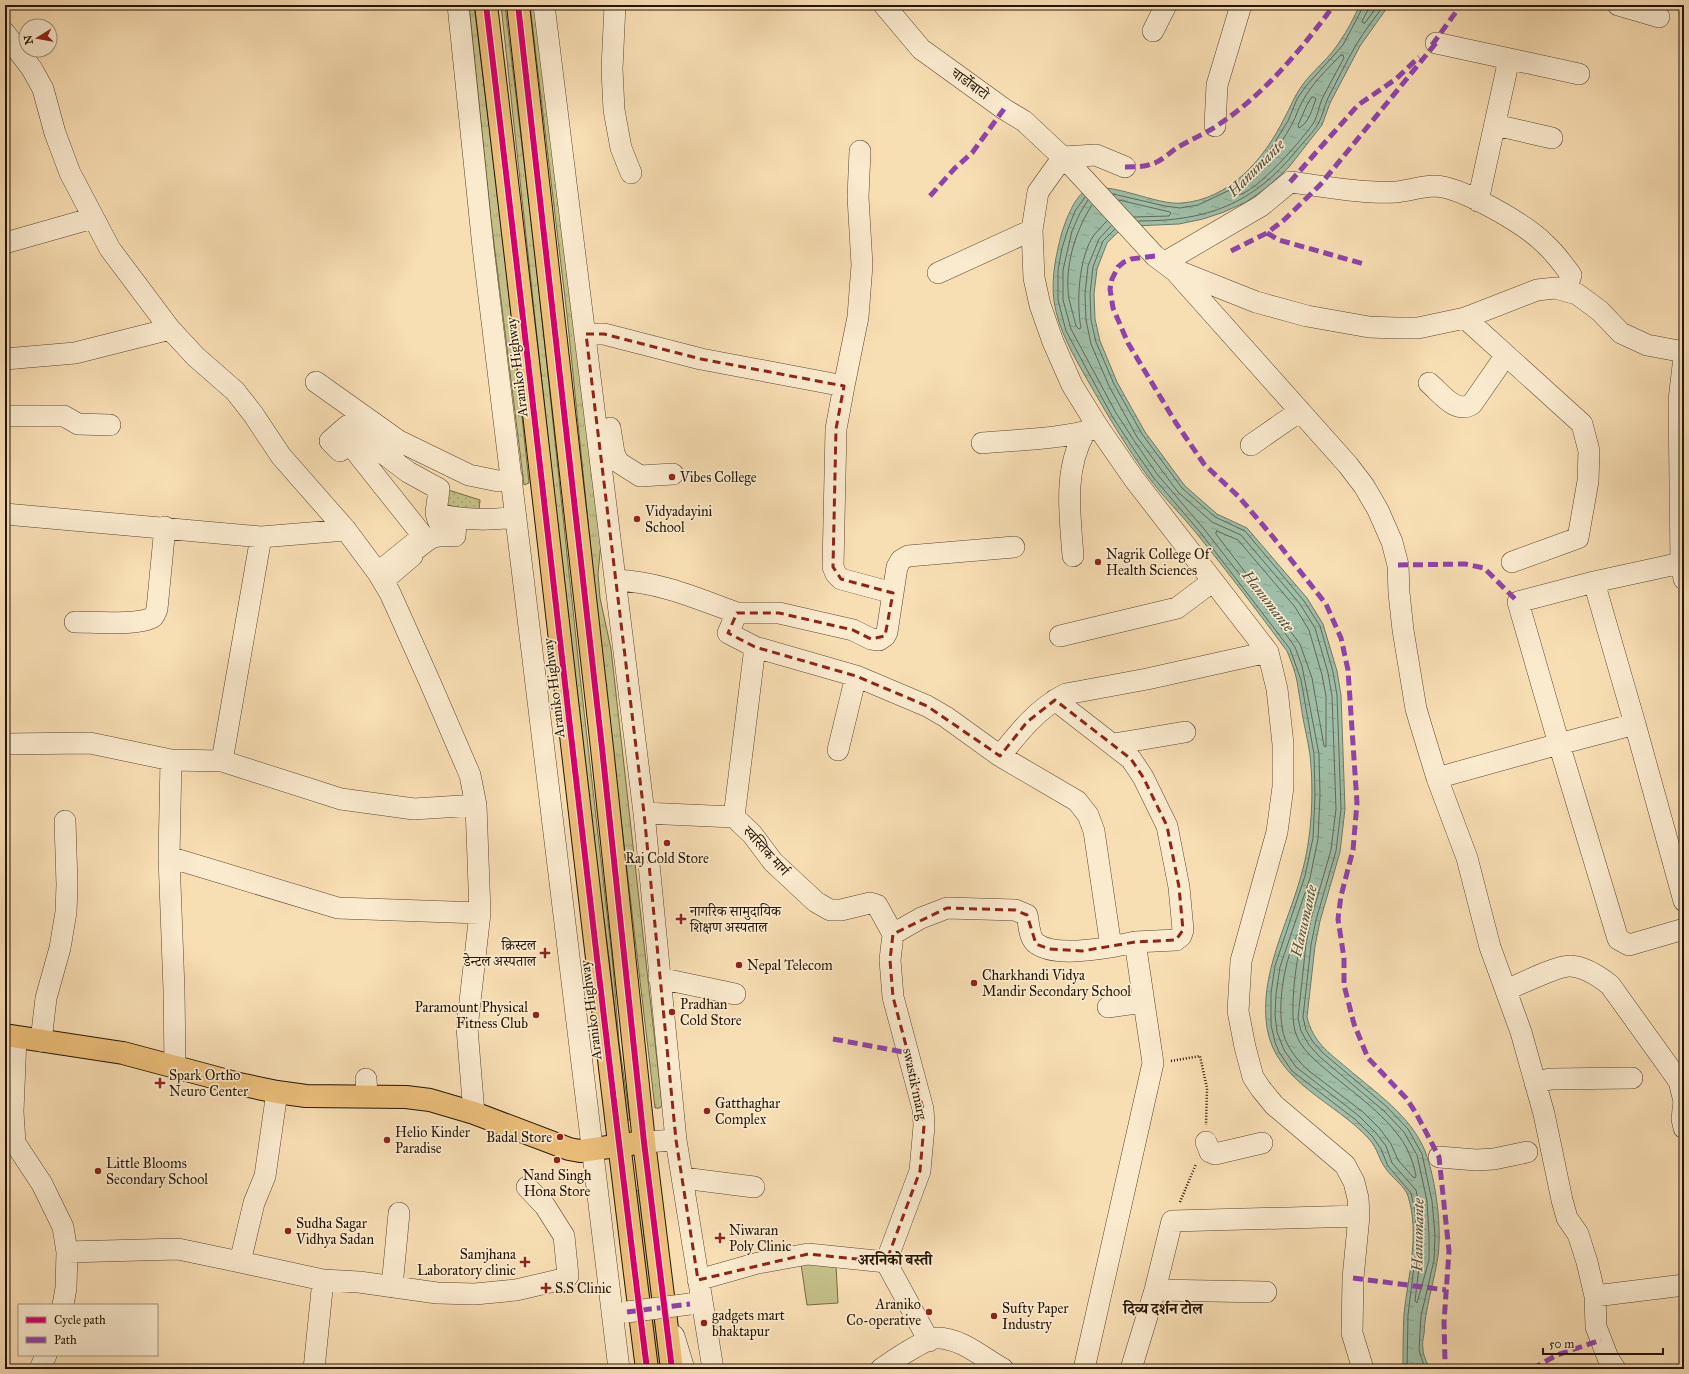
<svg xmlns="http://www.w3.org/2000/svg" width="1689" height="1374" font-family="'IM FELL Great Primer','Noto Serif Devanagari',serif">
<defs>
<pattern id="grass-tufts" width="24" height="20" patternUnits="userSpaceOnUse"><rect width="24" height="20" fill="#c4bf88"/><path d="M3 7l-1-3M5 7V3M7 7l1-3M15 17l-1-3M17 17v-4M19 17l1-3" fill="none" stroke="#a8a374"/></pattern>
<pattern id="park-dots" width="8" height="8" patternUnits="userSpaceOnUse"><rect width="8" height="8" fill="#c4bf88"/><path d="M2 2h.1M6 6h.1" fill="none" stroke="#a8a374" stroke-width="1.8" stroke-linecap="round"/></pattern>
<pattern id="water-ripples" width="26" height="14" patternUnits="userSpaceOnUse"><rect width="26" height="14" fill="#9fbda7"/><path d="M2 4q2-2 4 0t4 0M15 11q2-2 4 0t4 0" fill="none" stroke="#89a28e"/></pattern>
</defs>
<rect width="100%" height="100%" fill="#f8deb3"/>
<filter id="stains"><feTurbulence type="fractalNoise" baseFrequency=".005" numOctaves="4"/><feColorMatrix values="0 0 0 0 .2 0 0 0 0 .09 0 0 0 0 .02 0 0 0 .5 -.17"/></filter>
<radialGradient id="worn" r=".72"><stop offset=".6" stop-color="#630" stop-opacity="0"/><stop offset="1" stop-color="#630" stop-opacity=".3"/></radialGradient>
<path fill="url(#grass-tufts)" stroke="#746a44" d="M469,5h5l28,224 27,254 -5,2 -33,-266z
M501,5h4l30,248 45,423 33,290 6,76 11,78h-3l-17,-155 -16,-120 -20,-167z
M530,5h5l68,516 -5,53 2,24 11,51 51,456 -2,3h-5l-54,-459 -34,-334z
M641,1190l23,179h-7l-23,-178z"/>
<path fill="url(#park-dots)" stroke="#746a44" d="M439,487l41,13 -1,10 -19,-2 -24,-6z"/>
<path fill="#c4bf88" stroke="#746a44" d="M801,1264l35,1 2,38 -31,2z"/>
<path fill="url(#water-ripples)" stroke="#6e7964" d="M1360,5h29l-29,41 -30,57 -8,22 -33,42 -21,20 -22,15 -22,10 -21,7 -24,5 -45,2 -17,7 -10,10 -10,26 -3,25 1,25 5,22 17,41 28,50 40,54 32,28 30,14 60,70 16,26 14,47 4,24 4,114 -5,43 -20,69 -5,25 -8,71c6,25 21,35 40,51 28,24 64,48 78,83 11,28 18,82 12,111 -4,24 -12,47 -13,72 -1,5 -2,10 -1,15 0,6 4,14 7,20h-27c0,-18 0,-37 1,-55 4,-38 16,-80 4,-118 -3,-10 -16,-18 -22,-27 -7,-9 -8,-20 -17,-30 -33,-37 -93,-56 -102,-111 -8,-53 20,-102 34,-152 11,-38 13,-82 9,-121 -2,-15 -6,-29 -8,-43 -2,-10 -3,-21 -5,-31 -2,-10 -6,-20 -10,-30 -29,-39 -59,-79 -90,-117 -15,-19 -33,-36 -48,-56 -23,-31 -42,-64 -61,-97 -14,-25 -30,-51 -34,-80 -3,-23 2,-47 8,-69 4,-12 13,-37 25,-42 22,-10 70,16 95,13 48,-4 82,-44 102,-84 6,-11 10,-22 17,-32 12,-17 29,-29 39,-46 8,-11 14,-24 20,-36z"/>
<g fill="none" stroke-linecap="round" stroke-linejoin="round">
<path stroke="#626854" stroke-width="1" d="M1369,5l-1,5 -6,11 1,2h2l13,-18
M1341,55h2l1,3c-7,13 -15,27 -22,41 -3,7 -4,16 -8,23 -10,16 -60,73 -77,73v-3c23,-19 41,-42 55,-68 4,-7 6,-15 10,-22 9,-17 25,-33 39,-47z
M1312,97h2l2,2c-4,10 -7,24 -17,29l-1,-3 9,-20z
M1113,194l52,12 15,2 18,-3 36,-17 12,-9 22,-26 20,-32 9,-22 9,-13 37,-41 21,-40
M1085,197l-10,14 -7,18 -6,19 -4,22v30l8,31 46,85 19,29 22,32 47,55 90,117 11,31 13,74 1,41 -2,43 -8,38 -30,90 -4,27v32l4,17 4,10 13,19 64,49 16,16 9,13 7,17 23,27 4,18 2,31 -9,73 -1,54
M1088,200l-8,13 -8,18 -9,39v30l8,29 45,84 19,29 22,32 47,55 78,100 13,18 7,19 17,88 1,41 -2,44 -8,39 -30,89 -4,27 -1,21 2,17 7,18 12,17 63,49 17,17 10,13 6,17 24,27 4,21 2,31 -7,59 2,2 12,-43v-25l-2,-34 -10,-46 -13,-23 -20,-21 -64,-54 -11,-12 -8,-14 -3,-13 8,-74 5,-25 20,-69 5,-41 -4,-113 -4,-23 -13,-45 -15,-24 -59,-69 -29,-13 -34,-30 -41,-55 -28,-51 -18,-42 -5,-24 -1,-26 3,-28 11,-27 12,-13
M1119,200l51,12 1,1 -2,3 -35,1
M1092,205c-17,26 -28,63 -23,94 2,9 5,18 7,27l3,3 2,-1c-5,-26 -2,-72 13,-93 4,-5 9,-10 13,-14
M1139,221c69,0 114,-17 158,-71 7,-9 16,-17 21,-26 5,-8 6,-18 10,-26 9,-17 18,-36 28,-53 8,-14 19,-27 28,-40
M1115,229l-12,12 -10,26 -3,27 1,26 5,22 18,42 28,50 40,54 33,29 30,14 59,70 16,25 13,46 4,23 4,114 -5,42 -20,69 -5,25 -8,72 3,13 7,12 10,11 64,54 21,22 14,25 10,47 3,34 -1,25 -13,56 -2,34 6,19
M1217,531l21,9 57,67 14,23 13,45 4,21v51l-2,-1 -12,-68 -12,-34 -84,-110z
M1299,932l3,2c-5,25 -13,73 -7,97 5,18 21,30 35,42 25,21 60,45 76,74 5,9 8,19 10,29l-1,2 -2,-1 -15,-17 -7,-16 -11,-15 -17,-17 -54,-41c-10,-9 -19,-20 -24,-32 -10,-27 -1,-82 14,-107z"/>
<g stroke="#59462d" stroke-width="22">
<path id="minor" d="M458,5l25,242 136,1122
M544,5l100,808 32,327 37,229
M615,5l-3,64 2,41 7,38 10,25
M884,5l37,44 83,60 20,12 47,44 84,91 20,15 173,194 16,21 14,24 14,32 6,23 1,28 4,37 13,79 6,20 15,49 30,80 23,89 31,85 23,82 18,86 5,18 11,16 9,28 8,34 1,31 12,31 7,11
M1618,5l41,12
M1153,31l13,-26
M5,33l27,36 11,20 12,44 15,40 40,76 60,80 26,28 39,34 18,23 28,42 65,74 32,43 12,20 39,87 41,95 6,30 4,108 -13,115 7,85
M1436,43l143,31
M1495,125l57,13
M1215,126l2,-41 24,-80
M1063,157l-25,35 -6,38 2,48 6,27 13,37 19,43 26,42 36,52 134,173 9,37 6,55v43l-6,45 -36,129 -3,50 7,36 8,30 8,12 13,16 71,60 9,17 4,16 1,18 -6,62 -1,55 11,36
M1063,157l33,-2 29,12
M1478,201l31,-142
M5,243l88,-25
M1165,262l96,-56 29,-24c33,4 73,12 106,10 13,-1 26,-6 39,-6 27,1 92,39 111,59 10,9 17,19 25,30l-5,15
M1178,271l78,31 51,14 62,11 26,1h23l47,-10 72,-28 18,-2 22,6 23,17 21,22 26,12 37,7
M938,273l94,-43
M1465,318l117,106 7,27 -1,30 -10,57 -66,24
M586,334h18l97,25 143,27 14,-69 4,-52 -4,-68 2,-46
M1684,357l-5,43 2,163 3,16
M5,359l70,-6 95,-24
M316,382l83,59 70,34 29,6 14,-2
M1429,383c12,10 27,32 43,21l34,-49
M844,386l-8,43 -3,138 3,7 5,5 52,14
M5,416h59l14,8 32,1
M347,426l61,46 31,17 -3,24 2,7 18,3 -1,13c-25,-2 -25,3 -44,17l1,3 -21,18 -6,-7 38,-31 -74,-93 -9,8 -10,-10z
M610,428l4,25 4,9 22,14 33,-2
M982,443c33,-3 82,-4 112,-14
M1251,445l49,-34
M5,514l256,23 85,-7
M441,515c24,5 51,5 75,2
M1073,556c-3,-41 -10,-86 12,-124
M616,580c44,2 80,18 121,33l-9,20 27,14 101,29 71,30 19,11 54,39 77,45 11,14 6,16 17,116 24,-5 18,121 -69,306
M1594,582l41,142
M737,613h42l74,17 18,9 8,1 6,-4 2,-4 10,-65 4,-7 7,-4 106,-9
M75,622c18,0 64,4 78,-5 2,-2 3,-5 4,-8l8,-82
M1060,636l117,-28 36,-27
M1055,700l76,59 12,18 24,49 12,61 4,43 -2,6 -5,4 -41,2
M5,744l85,-1 81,17 51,1 119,38 73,10 62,-4
M1114,744l71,-12
M838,750l18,-74
M1000,756c19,-24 38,-48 66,-62l81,-15 121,-27
M171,760l-2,97 5,133 1,76
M222,761l39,-224
M1437,778l122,-34 -41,-142 76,-20 87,-19
M644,813l90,4
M734,817l18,17 21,28 43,40 14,8h11l29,-7 7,2 16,29 -3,26 3,37 30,112 1,17 -4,45 -34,91 43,79
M734,817l21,-170
M169,857l169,51 142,5
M1684,901l-49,-177 -76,20 59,195 11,6 55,-16
M893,934l28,-16 26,-10 68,2 12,5c2,9 2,24 10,29 17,12 55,6 74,3
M659,978l76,16
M1506,990c15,-6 52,-25 65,-24 14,1 29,11 39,19l69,96 5,20 -2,18 2,9
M1108,1007l35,-5
M16,1037l-3,75 2,31 27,41 21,43 4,25 -1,36 -3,17
M41,1041l5,-43 14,-50 6,-36 1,-27 -2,-64
M366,1079l1,17
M1535,1083l15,-4 82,-1
M644,1142l32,-2
M1206,1142l4,10 5,2 47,-11
M1439,1157l37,3 18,-1 33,-7
M683,1178l71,9
M67,1252l111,-3 62,13 14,-59 11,-27 12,-84
M240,1262l83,18
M698,1280l60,-17 50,-9 78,8
M392,1287l7,-74
M1155,1290l111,2
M1595,1296l89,-11
M674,1336l10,33
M40,1369l6,-14
M314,1369l9,-89 36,2 78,11 38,1 41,-4 47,-11 5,-3 -4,-40 -19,-30 -18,-19
M881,1369c10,-7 45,-31 56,-31 25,0 46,20 66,31
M1131,1369l24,-79 17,-69 187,-5"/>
</g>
<g stroke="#241400" stroke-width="24">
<path id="major" d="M5,1035l118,18 116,31 38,8 29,4 100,1 24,3 44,13 95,36 11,2 64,-9"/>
</g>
<g stroke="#241400" stroke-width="24">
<path id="highway" d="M486,5c55,454 103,910 161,1364
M518,5l84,743 42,394 28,227"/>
</g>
<path stroke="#241400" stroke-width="2.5" stroke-dasharray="1 2" stroke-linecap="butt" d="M1171,1061l29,-5 7,32 -1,37
M1180,1202l16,-38"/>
<use href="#minor" stroke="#faeace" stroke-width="21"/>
<use href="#major" stroke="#ecbf7a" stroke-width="22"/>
<use href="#highway" stroke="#ecbf7a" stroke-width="22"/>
<g stroke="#59462d" stroke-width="22" stroke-linecap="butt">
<path id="minor-bridge" d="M627,1312l63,-8"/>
</g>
<use href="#minor-bridge" stroke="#faeace" stroke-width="21"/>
<path stroke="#8e44ad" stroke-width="5" stroke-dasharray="10 5" stroke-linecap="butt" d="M1432,45l29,-40
M1125,167c9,0 19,0 27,-3 10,-3 19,-13 28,-18 12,-7 24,-12 35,-19 48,-31 86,-77 119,-122
M1290,182l68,-77 38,-26 23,-22
M930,196l25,-28 17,-15 32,-44
M1267,233l12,7 85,24
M1231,251l36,-18 17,-13 36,-35 116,-142
M1155,256l-24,3 -7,3 -6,5 -6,12 -2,10 3,19 15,35 48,80 28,41 35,33 34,40 53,67 15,34 7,32 9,133 -4,47 -12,46 -3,23 6,39v27l10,39 14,34 38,40 10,15 23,44 10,94 -5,71 1,39 2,8
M1398,565l67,-1 19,4 34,34
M833,1039l76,14
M1353,1278l93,12
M627,1312l63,-8
M1532,1369l25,-14 44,-15"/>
<g stroke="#faeace" stroke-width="8">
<path id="cycleway" d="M486,5c55,454 103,910 161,1364
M518,5l84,743 42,394 28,227"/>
</g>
<use href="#cycleway" stroke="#d6006c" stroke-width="6"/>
</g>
<path fill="none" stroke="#8f2418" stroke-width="3" stroke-dasharray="8 5" stroke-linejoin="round" d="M586,334h18l97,25 143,27 -8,43 -3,138 8,12 52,14 -8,43 -14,3 -18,-9 -74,-17h-42l-9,20 27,14 101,29 71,30 73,50 27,-34 28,-22 76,59 12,18 24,49 12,61 4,43 -7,10 -41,2 -53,9 -33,-2 -13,-5 -9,-29 -12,-5 -68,-2 -54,26 -3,26 3,37 30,112 1,17 -4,45 -34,91 -78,-8 -110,26 -22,-140 -32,-327z"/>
<g fill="#8f2418" stroke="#faeace" stroke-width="1.5">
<circle cx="672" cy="477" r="4"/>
<circle cx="637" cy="519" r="4"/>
<circle cx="1098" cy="562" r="4"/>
<circle cx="667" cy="843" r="4"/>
<path d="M679 913h4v4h4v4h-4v4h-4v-4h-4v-4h4z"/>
<path d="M543 947h4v4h4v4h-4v4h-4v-4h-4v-4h4z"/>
<circle cx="739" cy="965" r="4"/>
<circle cx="974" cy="983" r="4"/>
<circle cx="672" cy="1012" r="4"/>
<circle cx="536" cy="1015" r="4"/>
<path d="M158 1077h4v4h4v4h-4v4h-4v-4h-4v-4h4z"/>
<circle cx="707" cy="1111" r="4"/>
<circle cx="560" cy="1137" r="4"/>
<circle cx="387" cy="1140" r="4"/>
<circle cx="557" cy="1160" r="4"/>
<circle cx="98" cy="1171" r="4"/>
<circle cx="288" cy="1231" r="4"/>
<path d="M718 1232h4v4h4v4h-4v4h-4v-4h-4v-4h4z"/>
<path d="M523 1256h4v4h4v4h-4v4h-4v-4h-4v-4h4z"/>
<path d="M544 1282h4v4h4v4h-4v4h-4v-4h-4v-4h4z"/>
<circle cx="929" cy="1312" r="4"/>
<circle cx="994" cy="1316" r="4"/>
<circle cx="704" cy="1323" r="4"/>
</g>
<g text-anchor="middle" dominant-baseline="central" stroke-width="3.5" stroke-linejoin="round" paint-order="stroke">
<g font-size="14" fill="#241400" stroke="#faeace">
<text transform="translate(970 84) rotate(36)">चार्डोबाटो</text>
<text transform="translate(517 367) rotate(-97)">Araniko Highway</text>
<text transform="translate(554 688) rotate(-97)">Araniko Highway</text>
<text transform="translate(766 851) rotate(48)">स्वस्तिक मार्ग</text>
<text transform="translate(591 1010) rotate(-97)">Araniko Highway</text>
<text transform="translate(915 1084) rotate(78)">swastik marg</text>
</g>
<g font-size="14" fill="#241400" stroke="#faeace" text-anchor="start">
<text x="680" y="477">Vibes College</text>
<text x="645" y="511">Vidyadayini<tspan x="645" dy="16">School</tspan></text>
<text x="1106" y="554">Nagrik College Of<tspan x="1106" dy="16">Health Sciences</tspan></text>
<text x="667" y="858" text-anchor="middle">Raj Cold Store</text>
<text x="690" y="911">नागरिक सामुदायिक<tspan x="690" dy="16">शिक्षण अस्पताल</tspan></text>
<text x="536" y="945" text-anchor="end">क्रिस्टल<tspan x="536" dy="16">डेन्टल अस्पताल</tspan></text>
<text x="747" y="965">Nepal Telecom</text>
<text x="982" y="975">Charkhandi Vidya<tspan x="982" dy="16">Mandir Secondary School</tspan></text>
<text x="680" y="1004">Pradhan<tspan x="680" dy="16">Cold Store</tspan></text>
<text x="528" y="1007" text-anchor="end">Paramount Physical<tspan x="528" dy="16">Fitness Club</tspan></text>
<text x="169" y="1075">Spark Ortho<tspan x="169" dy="16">Neuro Center</tspan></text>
<text x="715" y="1103">Gatthaghar<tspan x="715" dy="16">Complex</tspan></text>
<text x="395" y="1132">Helio Kinder<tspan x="395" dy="16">Paradise</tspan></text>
<text x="552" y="1137" text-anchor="end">Badal Store</text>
<text x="106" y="1163">Little Blooms<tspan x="106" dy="16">Secondary School</tspan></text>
<text x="557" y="1175" text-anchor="middle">Nand Singh<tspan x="557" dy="16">Hona Store</tspan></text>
<text x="296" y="1223">Sudha Sagar<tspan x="296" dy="16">Vidhya Sadan</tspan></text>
<text x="729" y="1230">Niwaran<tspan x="729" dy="16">Poly Clinic</tspan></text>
<text x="516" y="1254" text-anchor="end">Samjhana<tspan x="516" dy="16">Laboratory clinic</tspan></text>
<text x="555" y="1288">S.S Clinic</text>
<text x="921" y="1304" text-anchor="end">Araniko<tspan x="921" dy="16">Co-operative</tspan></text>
<text x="1002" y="1308">Sufty Paper<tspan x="1002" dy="16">Industry</tspan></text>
<text x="712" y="1315">gadgets mart<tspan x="712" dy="16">bhaktapur</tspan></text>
</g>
<g font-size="15" font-style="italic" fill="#4f4f3a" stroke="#faeace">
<text transform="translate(1256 168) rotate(-45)">Hanumante</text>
<text transform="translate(1268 601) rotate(52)">Hanumante</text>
<text transform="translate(1304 921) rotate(-77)">Hanumante</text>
<text transform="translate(1418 1235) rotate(-89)">Hanumante</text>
</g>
<g font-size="15" font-weight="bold" fill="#241400" stroke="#faeace">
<text x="895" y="1260">अरनिको बस्ती</text>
<text x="1163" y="1309">दिव्य दर्शन टोल</text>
</g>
</g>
<rect width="1689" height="1374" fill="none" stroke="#f8deb3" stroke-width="20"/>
<rect x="6" y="6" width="1677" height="1362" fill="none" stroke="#241400" stroke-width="2"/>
<rect x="10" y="10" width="1669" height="1354" fill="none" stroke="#241400"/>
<rect x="18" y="1304" width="140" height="52" fill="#faeace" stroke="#a4947c"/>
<rect x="26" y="1317" width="20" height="6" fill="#d6006c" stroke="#a4947c"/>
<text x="54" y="1324" font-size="12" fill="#241400">Cycle path</text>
<rect x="26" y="1337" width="20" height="6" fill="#8e44ad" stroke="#a4947c"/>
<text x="54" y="1344" font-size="12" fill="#241400">Path</text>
<g transform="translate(38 38) rotate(259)"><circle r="19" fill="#faeace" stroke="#a4947c"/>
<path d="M0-3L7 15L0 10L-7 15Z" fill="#8f2418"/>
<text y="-6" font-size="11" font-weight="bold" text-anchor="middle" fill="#241400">N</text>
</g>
<path d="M1543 1348v6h120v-6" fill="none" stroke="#241400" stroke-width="2"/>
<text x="1549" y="1348" font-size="12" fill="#241400" stroke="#faeace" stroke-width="3" paint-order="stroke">50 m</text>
<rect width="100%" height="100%" filter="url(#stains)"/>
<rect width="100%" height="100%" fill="url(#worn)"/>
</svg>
